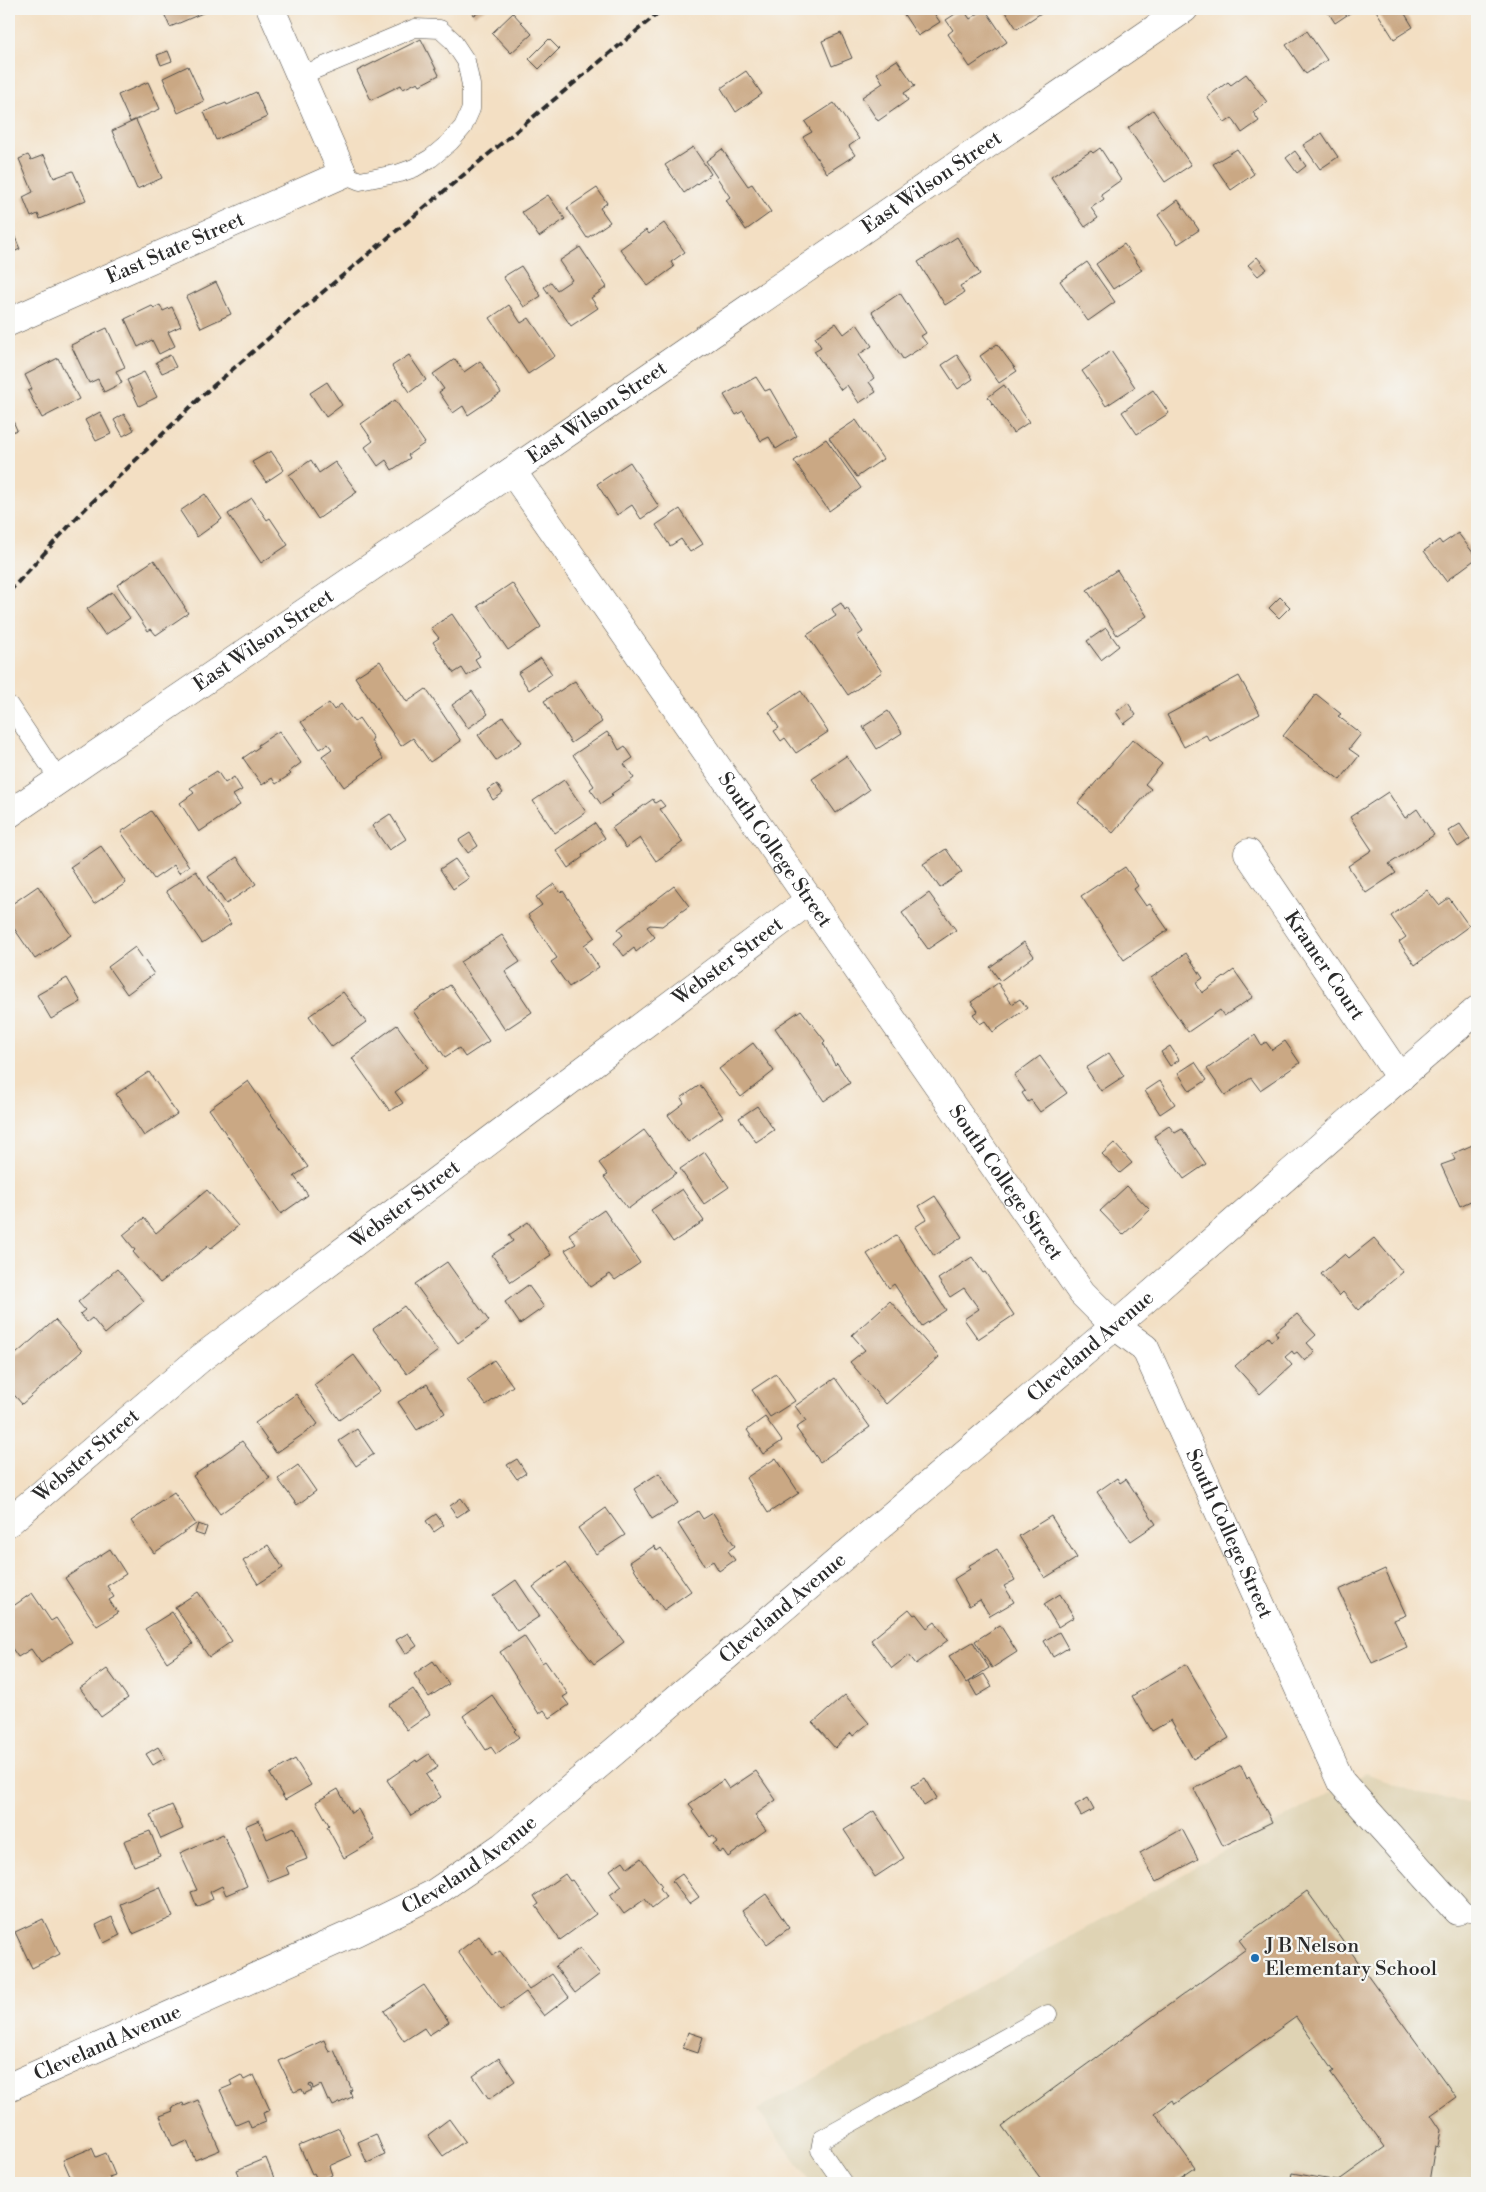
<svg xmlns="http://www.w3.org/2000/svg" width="1486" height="2192" font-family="'Libre Bodoni',serif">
<rect width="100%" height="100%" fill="#f6f6f2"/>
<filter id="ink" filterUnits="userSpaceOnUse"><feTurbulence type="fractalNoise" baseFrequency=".02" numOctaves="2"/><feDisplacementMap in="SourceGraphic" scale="10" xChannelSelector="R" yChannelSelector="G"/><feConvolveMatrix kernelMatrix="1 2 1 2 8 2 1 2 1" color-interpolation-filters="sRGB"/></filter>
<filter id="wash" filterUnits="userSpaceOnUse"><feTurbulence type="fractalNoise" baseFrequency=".0096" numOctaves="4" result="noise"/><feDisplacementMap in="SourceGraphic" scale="20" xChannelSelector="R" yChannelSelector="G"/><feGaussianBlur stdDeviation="1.12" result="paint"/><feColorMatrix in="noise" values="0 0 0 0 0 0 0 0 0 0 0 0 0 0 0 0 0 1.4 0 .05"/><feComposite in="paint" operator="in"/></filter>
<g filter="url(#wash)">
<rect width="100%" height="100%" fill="#f3dfc3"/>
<path fill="#dfd3b4" d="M1366,1773l54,21 57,11v378h-665l-55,-73z"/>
<g id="blocks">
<path fill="#caa884" d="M162,9h50l-42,18z
M470,9h17l-13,6z
M909,9h22l9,13 -22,14 -15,-23z
M963,9l7,10 15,-10 22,33 -37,25 -22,-33 5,-4 -7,-10z
M1004,9h43l-30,20z
M1326,9h30l-21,14z
M1375,9h27l11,18 -19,12z
M513,13l19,21 -21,19 -19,-20z
M1307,31l20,29 -21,14 -20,-29z
M841,33l11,25 -20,8 -10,-25z
M421,39l18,36 -19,10 -2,-3 -15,7 -2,-4 -30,15 -14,-29z
M549,39l10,10 -20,20 -10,-10z
M168,51l4,10 -11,4 -4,-10z
M897,60l18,26 -11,7 4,7 -30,21 -16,-24 21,-14 -6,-10z
M188,66l16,35 -26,12 -15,-35z
M746,71l16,23 -26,18 -15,-24z
M1246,74l21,28 -14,10 6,9 -17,12 -10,-15 -7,5 -18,-26 21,-15 3,3z
M148,82l12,27 -30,13 -12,-27z
M256,92l11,25 -51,23 -12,-28 22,-9 1,2z
M834,103l25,36 -10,7 6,9 -28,18 -24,-36 9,-5 -7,-10z
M1153,110l38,55 -26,17 -37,-54z
M136,120l26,58 -25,11 -25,-58z
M1322,133l16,24 -18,12 -17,-24z
M693,147l18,27 -27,19 -19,-28z
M1100,148l21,32 -20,14 3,5 -13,9 7,10 -13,9 -34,-50 40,-26 2,2z
M722,149l26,37 4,-2 19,28 -25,18 -20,-30 4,-3 -24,-36z
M1237,149l17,25 -23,16 -18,-26z
M1295,151l11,15 -9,7 -11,-15z
M28,155l3,5 13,-5 10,23 19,-7 13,29 -46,19 -2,-5 -7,3 -8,-20 10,-5 -14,-33z
M597,188l10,15 -7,5 10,14 -23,16 -20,-30z
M548,195l17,24 -26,18 -17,-25z
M1178,200l21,30 -21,14 -20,-29z
M9,223l11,26 -11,5z
M664,223l21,29 -14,10 3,5 -26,19 -28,-37 26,-19 3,4z
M957,237l23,37 -20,12 4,7 -19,12 -27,-43z
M1124,244l18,26 -29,19 -17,-25z
M580,247l27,40 -16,11 7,10 -27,18 -27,-39 7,-5 6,8 15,-10 -13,-19z
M1257,257l10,12 -9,7 -10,-11z
M1087,262l28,40 -27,19 -28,-40z
M521,266l20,30 -17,11 -21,-30z
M216,282l15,32 -30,14 -15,-31z
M900,293l26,40 -5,3 6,8 -24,15 -31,-47z
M160,305l3,6 9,-4 9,19 -13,6 7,14 -16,8 -7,-14 -14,7 -13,-28 27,-13 2,2z
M509,305l12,18 8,-5 26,38 -27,18 -38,-56z
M836,323l8,11 13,-10 15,22 -14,9 16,23 -5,4 7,10 -17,11 -12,-18 -6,5 -27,-39 7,-4 -6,-10z
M107,328l18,39 -9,4 6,12 -18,9 -6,-13 -9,4 -18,-38z
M997,344l20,27 -18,12 -19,-27z
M1111,351l24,36 -29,19 -24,-35z
M170,355l6,12 -14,6 -6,-11z
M409,355l17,25 -16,12 -18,-26z
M957,355l16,24 -15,10 -16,-24z
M58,358l21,41 -37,19 -14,-27 4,-2 -7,-14z
M455,359l9,13 16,-11 21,32 -33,22 -5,-9 -10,7 -14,-21 5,-3 -11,-15z
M144,372l13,25 -18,9 -12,-26z
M756,377l9,14 5,-2 27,47 -21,13 -7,-12 -8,4 -18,-30 -7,4 -12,-20z
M327,382l15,23 -16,12 -16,-24z
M1004,385l25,37 -16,11 -25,-36z
M1153,390l16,23 -32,21 -15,-22z
M395,400l30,43 -17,12 2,3 -18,12 -6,-10 -8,6 -13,-19 8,-6 -12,-17z
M9,412l8,18 -8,3z
M100,412l11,22 -15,7 -11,-21z
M124,414l10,16 -11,6 -9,-16z
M856,420l27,39 -26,18 -28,-39z
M826,439l35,49 -32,23 -35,-50z
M271,451l13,19 -18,12 -14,-20z
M311,460l8,13 16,-11 22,30 -39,27 -29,-44z
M630,462l29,45 -18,12 -9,-14 -15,10 -20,-31z
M205,494l17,25 -25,18 -17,-26z
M252,498l15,22 3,-2 18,27 -27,18 -33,-49z
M680,509l23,35 -13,8 -9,-13 -11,7 -14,-21z
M1458,533l19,25 -31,23 -22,-30 15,-11 3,4z
M154,560l31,47h-1l4,6 -32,22 -5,-6 -3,2 -31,-46z
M1117,570l30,46 -30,19 -30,-45z
M512,583l29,44 -33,23 -30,-44z
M112,592l18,26 -25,17 -18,-26z
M1280,597l10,10 -11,11 -10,-10z
M841,603l4,7 2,-2 16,24 -6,4 25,36 -34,23 -41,-60 29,-19 -4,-7z
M452,614l28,42 -5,3 5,8 -13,9 -5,-8 -8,5 -21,-31 6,-4 -8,-10z
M1106,628l13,18 -18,14 -14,-19z
M541,658l11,16 -23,16 -11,-17z
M380,661l27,41 19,-13 35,52 -31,21 -17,-24 -12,8 -46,-69z
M1239,676l21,38 -50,27 -4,-6 -22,12 -17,-32z
M575,681l27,41 -31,21 -27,-42z
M472,691l16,23 -20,14 -16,-23z
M801,691l27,41 -32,21 -11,-15 -4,3 -7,-10 5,-3 -10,-16z
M1316,694l25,20 -3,2 23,18 -12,15 10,7 -19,24 -57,-44z
M329,703l5,7 7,-6 13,18 5,-4 14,20 -2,3 12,18 -39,28 -22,-31 10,-7 -4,-5 -8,5 -19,-27z
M1128,703l8,12 -12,9 -8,-12z
M888,711l14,22 -25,16 -14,-22z
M503,717l19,25 -26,18 -18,-25z
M279,731l22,32 -12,9 2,2 -15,10 -4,-6 -10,7 -19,-27 16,-11 -1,-2z
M607,732l3,4 1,-1 8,15 6,-4 8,12 -9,6 10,14 -23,16 2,2 -12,8 -11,-15 4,-3 -21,-31z
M1133,739l29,25 -17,20 6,5 -38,44 -35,-30z
M846,756l23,34 -33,23 -24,-34z
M217,771l8,12 9,-6 8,13 -9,5 7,10 -41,27 -19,-29 14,-10 -4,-5z
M564,780l22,32 -31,21 -22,-32z
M497,784l6,9 -10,7 -6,-10z
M1388,792l17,26 12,-9 17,26 -45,29 7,9 -30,20 -18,-27 24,-16 -22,-33z
M653,799l2,4 5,-3 5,6 -5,3 23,33 -27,19 -16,-23 -14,10 -14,-20z
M151,811l38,55 -10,7 -5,-8 -20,14 -33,-47z
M390,814l16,25 -17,11 -17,-24z
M595,823l10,15 -23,17 1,2 -15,11 -12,-18z
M1460,824l10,15 -12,8 -10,-16z
M470,833l8,13 -10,7 -9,-13z
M101,846l25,37 -32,21 -24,-37z
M946,849l16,23 -22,16 -17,-24z
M237,857l19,27 -30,20 -18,-27z
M455,859l14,19 -16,11 -13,-20z
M1125,867l13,19 -4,3 12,17 4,-2 18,26 -44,30 -43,-64z
M196,871l35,53 -29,19 -36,-52z
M554,884l7,9 2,-2 32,46 -11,8 15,22 -30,20 -18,-25 6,-4 -29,-43 14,-10 -6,-8z
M38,886l33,49 -36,24 -26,-38v-15z
M674,886l15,20 -27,20 -12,-1 -3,2 8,10 -19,15 -2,-4 -10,8 -10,-13 9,-8 -5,-6z
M1427,890l12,15 10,-7 20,28 -54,39 -16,-23 7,-5 -15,-21z
M929,893l27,37 -28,19 -26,-36z
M502,935l18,27 -15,10 27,40 -27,18 -45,-68z
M1024,942l10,14 -34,25 -10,-14z
M135,947l19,27 -27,20 -19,-27z
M1186,953l17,25 -7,5 6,10 32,-23 19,27 -29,19 -4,-6 -32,22 -37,-54z
M67,978l14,24 -30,17 -14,-24z
M998,983l14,21 8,-5 7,9 -34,24 -8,-11 -5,3 -7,-10 5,-3 -7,-9z
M450,985l39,56 -24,16 -6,-9 -14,9 -32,-46z
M343,992l23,30 -34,25 -23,-31z
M801,1010l24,31 -2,2 12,22 2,-2 13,20 -26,18 -49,-73z
M397,1025l31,43 -33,24 8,11 -13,8 -38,-53z
M1255,1035l6,10 5,-3 6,8 13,-9 15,22 -40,27 -9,-12 -26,17 -18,-26z
M753,1043l21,28 -33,26 -22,-28z
M1170,1046l9,14 -9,6 -9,-14z
M1109,1053l15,23 -23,15 -15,-23z
M1040,1056l27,37 -27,19 -9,-12 -3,2 -6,-9 3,-2 -11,-16z
M1195,1062l12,18 -17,11 -12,-18z
M149,1072l28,42 -33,22 -28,-42z
M248,1081l60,86 -14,9 14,19 -27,19 -72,-105z
M1160,1081l15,23 -15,10 -15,-23z
M700,1085l23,32 -35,25 -20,-27 16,-12 -3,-5z
M757,1106l17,24 -18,12 -17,-24z
M1169,1126l6,7 7,-4 24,35 -22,15 -30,-43z
M644,1130l32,43 -48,36 -24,-32 4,-2 -9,-12z
M1114,1143l18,20 -12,10 -18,-19z
M1477,1143v61l-2,-5 -15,7 -19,-41 14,-5 -3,-6z
M705,1152l24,35 -25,17 -24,-35z
M1127,1186l23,24 -27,25 -23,-24z
M682,1189l22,32 -31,21 -22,-32z
M207,1190l31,36 -28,23 -2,-3 -48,37 -27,-31 2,-2 -12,-15 21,-17 12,15z
M935,1196l27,41 -28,19 -19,-29 12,-8 -8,-13z
M604,1210l36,53 -25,17 -5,-6 -20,13 -25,-37 11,-6 -7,-10z
M528,1222l23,33 -40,27 -19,-27 21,-14 -4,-6z
M896,1235l50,75 -24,16 -28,-42 -5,4 -22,-34z
M1374,1238l29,34 -45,38 -15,-18 -4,4 -18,-22 24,-20 4,4z
M972,1257l11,16 2,-1 29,43 -36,24 -14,-20 15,-10 -15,-21 -14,9 -12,-18z
M447,1262l42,59 -31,22 -43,-59z
M117,1269l27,32 -39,33 -13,-16 -5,4 -7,-8 5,-4 -7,-8z
M528,1285l16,22 -24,17 -15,-22z
M890,1301l49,56 -53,47 -36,-42 15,-12 -13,-15z
M404,1306l34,45 -31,23 -34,-45z
M1297,1314l19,21 -9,8 8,9 -10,9 -8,-9 -3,2 -2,-3 -7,6 7,8 -32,29 -25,-28 33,-29 3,4 7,-5 -3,-4z
M55,1320l27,31 -60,53 -13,-15v-29z
M354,1355l26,36 -41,29 -25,-35z
M494,1360l19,26 -27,19 -19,-26z
M776,1374l19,27 -25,16 -18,-27z
M835,1378l35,49 -50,35 -24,-34 10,-7 -11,-15z
M427,1384l18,29 -28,17 -19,-28z
M296,1394l22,30 -42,29 -21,-30z
M765,1417l17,24 -19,13 -16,-24z
M357,1429l17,25 -18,12 -17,-25z
M242,1441l28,37 -50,36 -27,-38z
M776,1458l23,35 -31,20 -22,-35z
M517,1459l9,14 -9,6 -10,-14z
M298,1465l18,26 -19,14 -19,-26z
M659,1473l19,30 -26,16 -18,-30z
M1117,1478l3,5 6,-4 30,45 -25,17 -34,-49z
M174,1492l22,32 -42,29 -23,-32z
M461,1498l8,11 -12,8 -7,-11z
M606,1508l19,27 -29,19 -18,-26z
M698,1511l5,8 10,-6 22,33 -7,5 7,9 -16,11 -6,-10 -8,5 -27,-42z
M436,1514l8,11 -10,7 -8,-11z
M1051,1516l26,42 -32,20 -26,-42z
M198,1524l9,3 -3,9 -9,-3z
M268,1545l15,23 -25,16 -15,-23z
M654,1546l3,5 4,-3 30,43 -27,19 -8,-11 -2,1 -24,-38z
M110,1549l16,25 -19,12 7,11 -5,3 9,13 -21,13 -32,-48z
M997,1549l18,31 -11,6 10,16 -24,14 -10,-16 -11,6 -15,-27 16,-10 -2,-3z
M565,1563l59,79 -30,22 -61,-77z
M1385,1569l21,46 -12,5 13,27 -35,16 -33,-73z
M516,1580l24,36 -23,15 -24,-35z
M198,1592l34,49 -23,16 -34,-50z
M32,1593l19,28 5,-3 16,24 -31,21 -10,-14 -13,8 -9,-13v-35z
M1060,1594l14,23 -16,10 -14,-23z
M909,1609l5,6 2,-1 11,14 8,-6 13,18 -32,24 -7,-9 -17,13 -21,-28z
M172,1612l21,32 -26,18 -22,-33z
M1000,1625l17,27 -25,16 -17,-27z
M1059,1632l9,16 -15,9 -9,-16z
M408,1633l9,13 -12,8 -9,-14z
M524,1636l18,27 3,-2 23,33 -5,3 6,8 -19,13 -6,-8 -5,4 -39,-62z
M973,1642l16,26 -23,15 -17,-27z
M433,1661l16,23 -20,13 -15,-23z
M1186,1664l43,74 -36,21 -22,-39 -19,11 -20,-35z
M107,1669l21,29 -27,19 -21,-29z
M984,1674l8,13 -15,9 -8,-14z
M413,1689l17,25 -23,16 -18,-25z
M492,1695l24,34 -2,2 5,6 -23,17 -5,-7 -5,3 -23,-34z
M845,1695l24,28 -16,13 -2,-3 -16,15 -22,-25z
M158,1747l7,11 -12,7 -7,-11z
M429,1754l9,13 -12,8 15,22 -30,19 -24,-36 29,-20 1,2z
M295,1759l16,26 -26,15 -15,-26z
M1241,1765l6,14 2,-2 23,45 -49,24 -29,-57z
M756,1771l20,29 -21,15 11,15 -38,27 -5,-7 -4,3 -6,-9 4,-3 -4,-6 -3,2 -18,-25 2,-2 -5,-6 34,-24 6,9z
M925,1778l12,20 -13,8 -12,-20z
M338,1789l13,24 7,-4 17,31 -31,18 -17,-31 2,-2 -13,-23z
M1088,1798l6,11 -13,7 -6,-11z
M172,1805l11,24 -22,10 -11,-24z
M874,1811l30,47 -29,19 -31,-47z
M259,1820l8,19 27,-12 13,32 -21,8 3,7 -20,8 -24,-56z
M1182,1829l16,30 -42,23 -16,-29z
M150,1831l10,25 -26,10 -10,-25z
M223,1834l24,52 -21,9 -4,-9 -12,6 3,7 -16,8 -6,-15 6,-2 -17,-37z
M641,1858l21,28 -2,2 6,9 -14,11 -7,-9 -21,15 -14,-19 12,-9 -12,-16 13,-9 5,7z
M565,1874l5,7 2,-1 24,34 -36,26 -24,-34 3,-2 -5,-8z
M682,1874l17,23 -10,7 -17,-23z
M160,1887l13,30 -40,17 -13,-30z
M1307,1891l149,206 -25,18 10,15 -3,16 -3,-1 -6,38h-139l2,-10 46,8 47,-34 -54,-74 3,-2 -38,-54 -121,87 -2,-4 -18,13 40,55 -22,15h-129l-42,-57 244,-177 -7,-9z
M766,1894l23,34 -22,16 -25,-33z
M112,1917l8,18 -16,8 -8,-18z
M43,1919l17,35 -28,14 -17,-36z
M479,1936l14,19 7,-4 29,39 23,-16 17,23 -25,19 -18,-24 -25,18 -43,-58z
M580,1948l20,26 -25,19 -20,-27z
M424,1985l25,37 -20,13 -5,-7 -20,13 -20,-30z
M688,2032l15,5 -5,16 -15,-5z
M324,2040l5,12 5,-2 18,40 -2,1 2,6 -19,9 -3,-6 -2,1 -7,-16 -8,4 -1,-5 -3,1 3,5 -8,4 -2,-5 -8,3 -15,-31z
M499,2058l16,23 -26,18 -16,-23z
M241,2075l3,5 10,-5 16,35 -7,3 3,9 -15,6 -3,-8 -12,5 -16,-35 12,-5 -2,-4z
M198,2100l22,50 -25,10 -8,-19 -14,6 -13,-31 13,-5 -1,-3 11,-5 1,3z
M449,2119l16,22 -22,15 -15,-21z
M339,2128l12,28 -22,10 3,9 -14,7 -4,-9 -2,1 -13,-29z
M376,2134l9,21 -18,8 -9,-21z
M92,2148l4,9 10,-4 9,22 -6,2 3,6h-39l-10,-23z
M266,2158l10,25h-34l-5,-13z"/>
</g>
</g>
<g filter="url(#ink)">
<use href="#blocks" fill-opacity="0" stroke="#494642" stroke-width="1"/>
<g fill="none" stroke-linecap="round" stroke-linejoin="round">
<g stroke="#494642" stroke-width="19">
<path id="service" d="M300,76l115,-48 25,1 12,11 14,21 5,24v24l-8,18 -13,15 -19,16 -17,10 -14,5 -40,8 -17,-7
M9,705l50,75
M1457,1911l20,3
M843,2183l-23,-33 2,-11 226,-125"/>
</g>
<g stroke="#494642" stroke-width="29">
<g id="minor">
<path id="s1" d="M9,322l334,-148 -72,-165"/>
<path id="s2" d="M512,471l570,822 33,33 30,22 196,434 116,129"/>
<path id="s3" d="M1248,853l152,225"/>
<path id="s4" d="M9,1522l192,-164 610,-459"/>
<path id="s5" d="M9,2087l347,-155 77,-38 70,-48 612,-520 362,-316"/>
</g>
</g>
<g stroke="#494642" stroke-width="29">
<g id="tertiary">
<path id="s6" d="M9,814l503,-343 672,-462"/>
</g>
</g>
<use href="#service" stroke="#fff" stroke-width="18"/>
<use href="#minor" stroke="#fff" stroke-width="28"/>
<use href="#tertiary" stroke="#fff" stroke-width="28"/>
<path stroke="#2b2b2b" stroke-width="4" stroke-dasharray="8 4" stroke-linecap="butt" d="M9,592l71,-78 124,-120 96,-83 363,-302"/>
</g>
</g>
<circle fill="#1f6fb2" stroke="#f6f6f2" stroke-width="2" cx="1255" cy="1958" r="5"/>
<g text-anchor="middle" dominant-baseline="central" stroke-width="4.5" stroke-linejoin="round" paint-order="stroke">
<g font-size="20" fill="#2b2b2b" stroke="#f6f6f2">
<text stroke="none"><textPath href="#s6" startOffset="1118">East Wilson Street</textPath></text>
<text stroke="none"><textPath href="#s1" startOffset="182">East State Street</textPath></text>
<text stroke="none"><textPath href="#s6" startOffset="712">East Wilson Street</textPath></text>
<text stroke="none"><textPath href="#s6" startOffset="308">East Wilson Street</textPath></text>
<text stroke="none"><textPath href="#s2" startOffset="461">South College Street</textPath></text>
<text stroke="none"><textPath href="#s4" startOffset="912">Webster Street</textPath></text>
<text stroke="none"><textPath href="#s3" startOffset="136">Kramer Court</textPath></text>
<text stroke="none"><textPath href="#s2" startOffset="866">South College Street</textPath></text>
<text stroke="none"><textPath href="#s4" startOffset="508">Webster Street</textPath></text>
<text stroke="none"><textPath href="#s5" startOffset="1322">Cleveland Avenue</textPath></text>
<text stroke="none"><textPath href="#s4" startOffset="102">Webster Street</textPath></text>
<text stroke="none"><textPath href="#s2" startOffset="1288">South College Street</textPath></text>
<text stroke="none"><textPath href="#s5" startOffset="918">Cleveland Avenue</textPath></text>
<text stroke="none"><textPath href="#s5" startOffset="512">Cleveland Avenue</textPath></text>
<text stroke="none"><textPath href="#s5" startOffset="108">Cleveland Avenue</textPath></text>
</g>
<g font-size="20" fill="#2b2b2b" stroke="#f6f6f2" text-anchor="start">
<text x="1265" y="1946">J B Nelson<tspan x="1265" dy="23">Elementary School</tspan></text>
</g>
</g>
<rect width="1486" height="2192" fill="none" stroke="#f6f6f2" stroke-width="30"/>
</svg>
